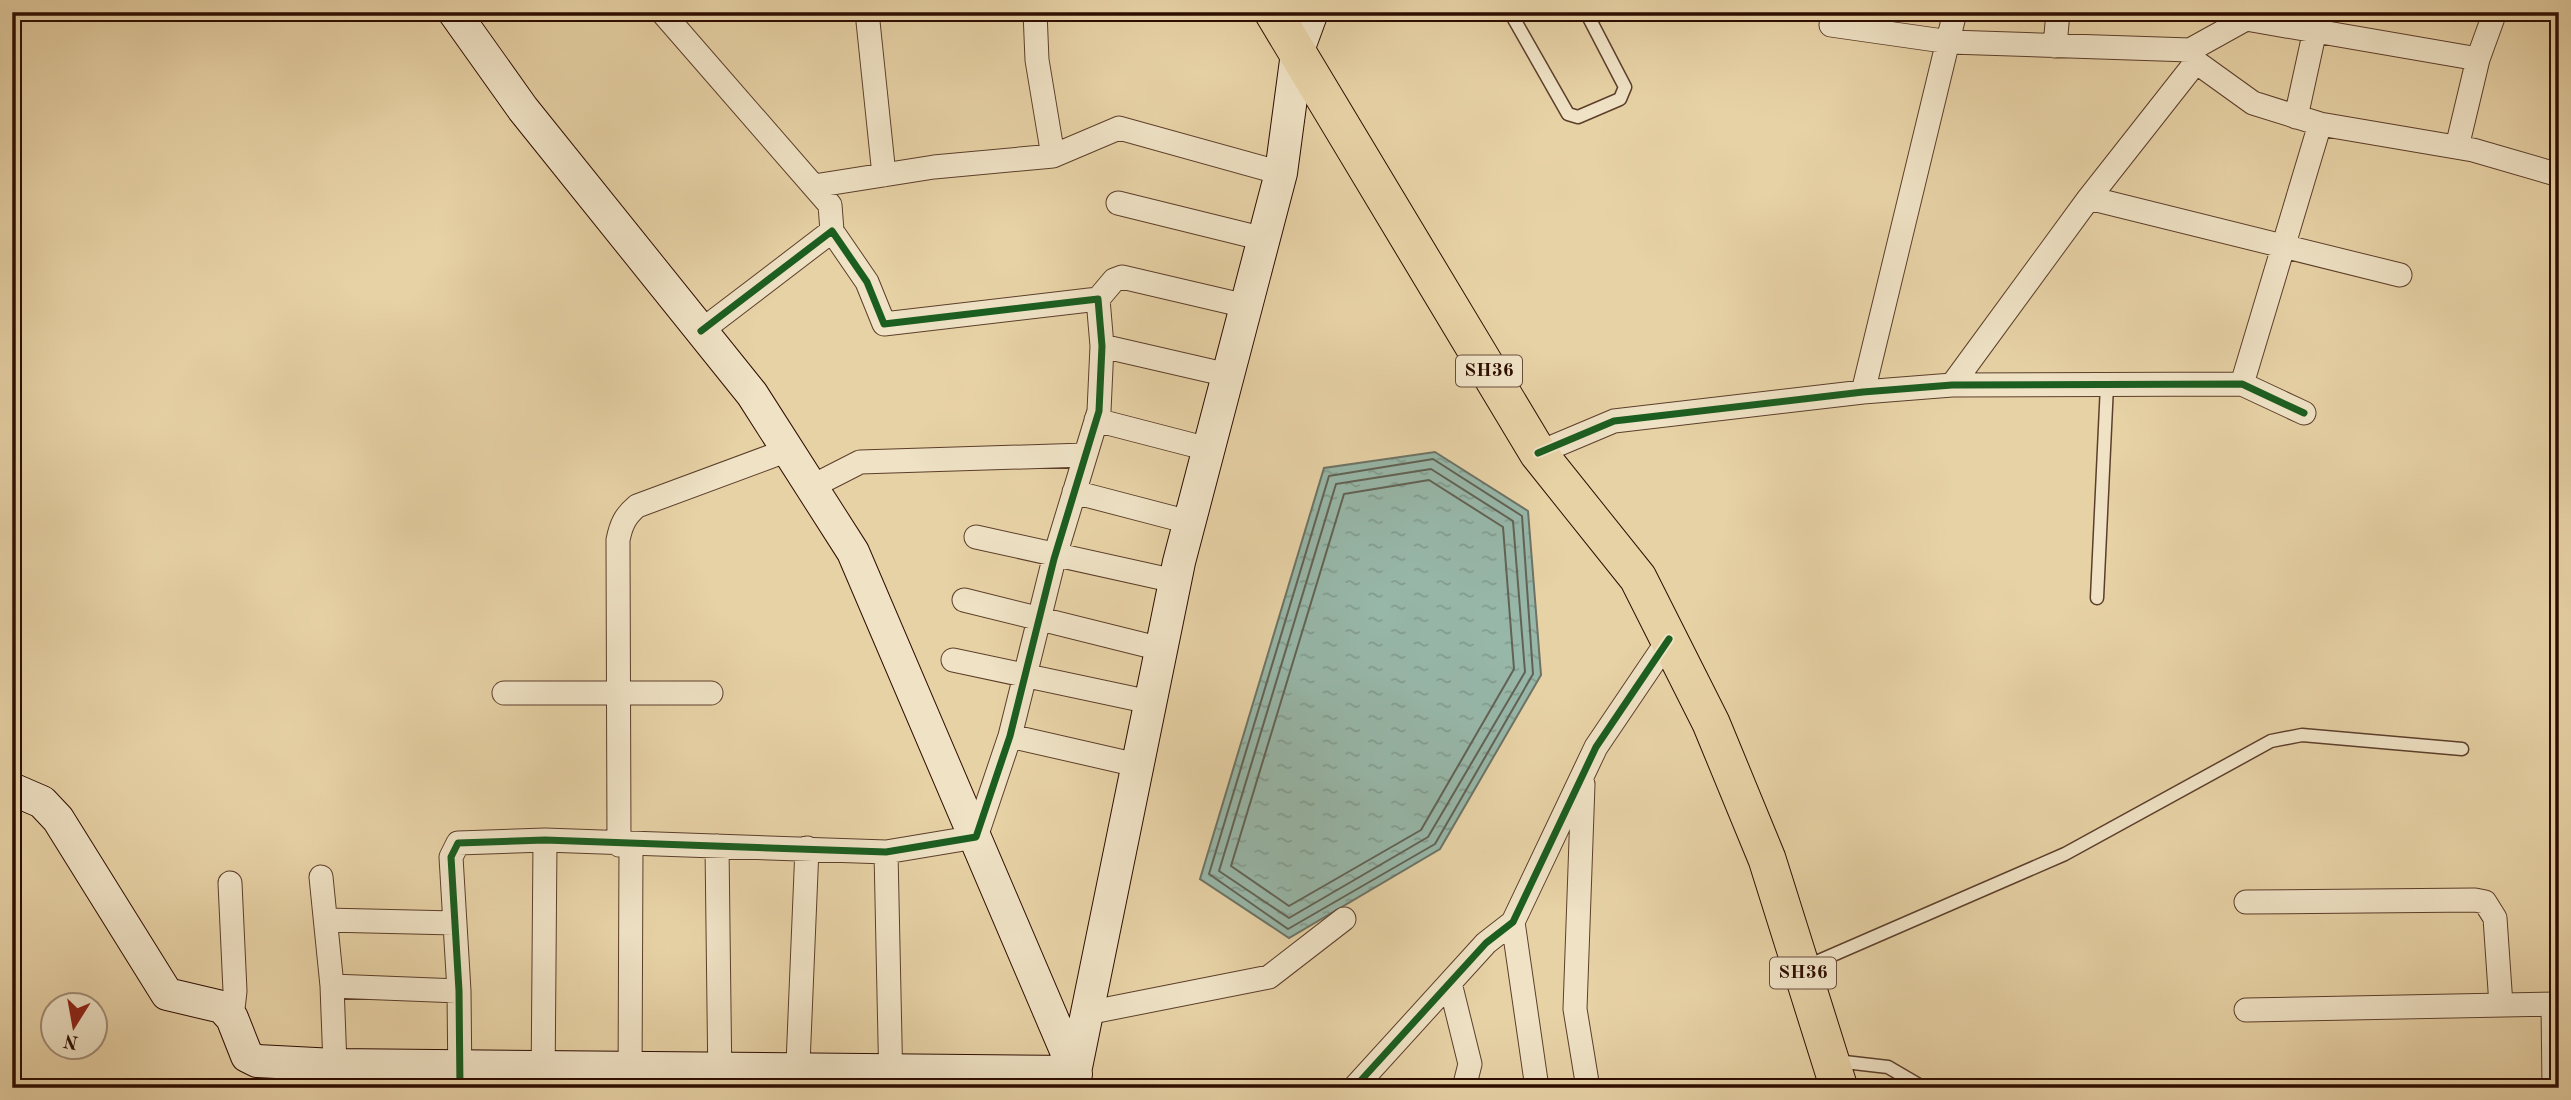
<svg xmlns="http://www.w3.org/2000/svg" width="2571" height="1100" font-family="'Old Standard TT',serif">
<defs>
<pattern id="water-ripples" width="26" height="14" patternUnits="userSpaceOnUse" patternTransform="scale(1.75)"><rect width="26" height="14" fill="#97b7a9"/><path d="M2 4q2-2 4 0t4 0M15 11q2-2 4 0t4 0" fill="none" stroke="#829c90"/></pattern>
</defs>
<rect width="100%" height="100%" fill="#e7d2a6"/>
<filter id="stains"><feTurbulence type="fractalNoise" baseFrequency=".00286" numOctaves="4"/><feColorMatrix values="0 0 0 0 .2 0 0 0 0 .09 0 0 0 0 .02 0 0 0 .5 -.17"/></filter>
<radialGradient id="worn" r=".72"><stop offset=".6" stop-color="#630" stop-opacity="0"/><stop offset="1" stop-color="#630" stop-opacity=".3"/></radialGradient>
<path fill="url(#water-ripples)" stroke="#6d7365" stroke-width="2" d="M1435,452l93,59 13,164 -101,174 -151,89 -89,-59 124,-411z"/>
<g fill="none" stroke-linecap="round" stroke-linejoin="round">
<path stroke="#626254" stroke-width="2" d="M1433,459l89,57 11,158 -98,170 -147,85 -79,-55 120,-398z
M1431,469l82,52 12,151 -97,165 -139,81 -70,-47 117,-387z
M1429,480l74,47 11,142 -93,161 -132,76 -58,-40 113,-372z"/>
<g stroke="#5c3e2a" stroke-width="15">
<path id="lane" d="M1510,12l58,102 10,3 42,-18 5,-12 -39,-75
M2097,598l10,-213
M1805,967l260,-113 206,-113 31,-6 160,14
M1836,1061l52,6 36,21"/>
</g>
<g stroke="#5c3e2a" stroke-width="25">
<path id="street" d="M662,12l168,193 2,26
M867,12l17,163
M2246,19l232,40
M1831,25l119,17 240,8 56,-31 3,-7
M2055,46l3,-34
M2190,50l6,12 57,41 67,21 153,26 86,25
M2296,117l19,-87
M2457,147l21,-88 17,-47
M1053,156l66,-28 162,45
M814,186l120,-19 119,-11 -16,-96 -2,-48
M2089,198l311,77
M1118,203l146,36
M1098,299l16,-19 8,-3 124,29
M1102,346l126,29
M2242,384l78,-260
M1952,385l137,-187 107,-136
M1863,392l92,-380
M1096,420l112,29
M1538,453l76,-32 249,-29 89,-7 290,-1 62,29
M811,487l49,-25 225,-7
M1074,492l115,30
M976,537l199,44
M964,600l197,49
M953,660l197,42
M504,693h207
M1010,736l127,29
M1583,784l-8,225 13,79
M619,845l-1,-305c3,-15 7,-24 19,-34l151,-56
M717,846l3,242
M886,852l5,236
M321,877l11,109 3,79
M230,883l5,108 -3,27
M2246,902l229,-2 10,2 10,16 6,87
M326,920l129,3
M1513,922l24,166
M1450,983l20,81 -6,24
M332,986l127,5
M2553,1004l1,84
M2246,1010l313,-6
M1087,1013l182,-36 75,-58
M460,1088l-1,-97 -8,-134 7,-14 87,-3 341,12 90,-15 34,-101 44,-177 45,-148 3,-65 -4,-47 -214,25 -17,-42 -35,-51 -131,100
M543,1088l2,-248
M630,1088l1,-242
M797,1088l10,-240
M1354,1088l132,-145 27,-21 83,-175 73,-108"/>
</g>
<g stroke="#2e0d00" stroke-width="34">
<path id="secondary" d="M454,12l69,97 229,285 101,158 223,522
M12,789l30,13 16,17 109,175 55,13 10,11 15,38 10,5 78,4 740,7 104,-510 102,-389 16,-120 15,-41"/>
</g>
<g stroke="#2e0d00" stroke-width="39">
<path id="primary" d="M1273,12l265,441 100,125 73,145 56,136 72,229"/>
</g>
<use href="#lane" stroke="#efe2c5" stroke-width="12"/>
<use href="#street" stroke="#efe2c5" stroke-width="23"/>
<use href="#secondary" stroke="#efe2c5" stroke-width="32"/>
<use href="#primary" stroke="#e7d2a6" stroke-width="37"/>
<g stroke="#efe2c5" stroke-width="11">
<path id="cycleway" d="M1538,453l76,-32 249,-29 89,-7 290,-1 62,29
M460,1088l-1,-97 -8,-134 7,-14 87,-3 341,12 90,-15 34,-101 44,-177 45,-148 3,-65 -4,-47 -214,25 -17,-42 -35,-51 -131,100
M1354,1088l132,-145 27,-21 83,-175 73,-108"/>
</g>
<use href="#cycleway" stroke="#1b5e20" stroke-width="7"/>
</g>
<g text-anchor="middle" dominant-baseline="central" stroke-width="7" stroke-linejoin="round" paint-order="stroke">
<g fill="#efe2c5" stroke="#684d3b" stroke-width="2">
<rect x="1456" y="355.5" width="66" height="31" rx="5"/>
<rect x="1770" y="957.5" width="66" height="31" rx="5"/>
</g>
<g font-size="19" font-weight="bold" fill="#2e0d00">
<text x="1489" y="371">SH36</text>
<text x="1803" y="973">SH36</text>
</g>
</g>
<rect width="2571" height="1100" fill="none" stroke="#e7d2a6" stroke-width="42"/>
<rect x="14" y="14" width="2543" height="1072" fill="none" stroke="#2e0d00" stroke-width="3.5"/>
<rect x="21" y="21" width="2529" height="1058" fill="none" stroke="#2e0d00" stroke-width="2"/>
<g transform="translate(74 1026) rotate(191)"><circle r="33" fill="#efe2c5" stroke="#a28d76" stroke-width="2"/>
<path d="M0-5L12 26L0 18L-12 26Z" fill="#8f2418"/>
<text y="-10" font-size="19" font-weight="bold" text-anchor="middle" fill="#2e0d00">N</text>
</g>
<rect width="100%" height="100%" filter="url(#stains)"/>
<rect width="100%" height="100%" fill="url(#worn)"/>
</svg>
